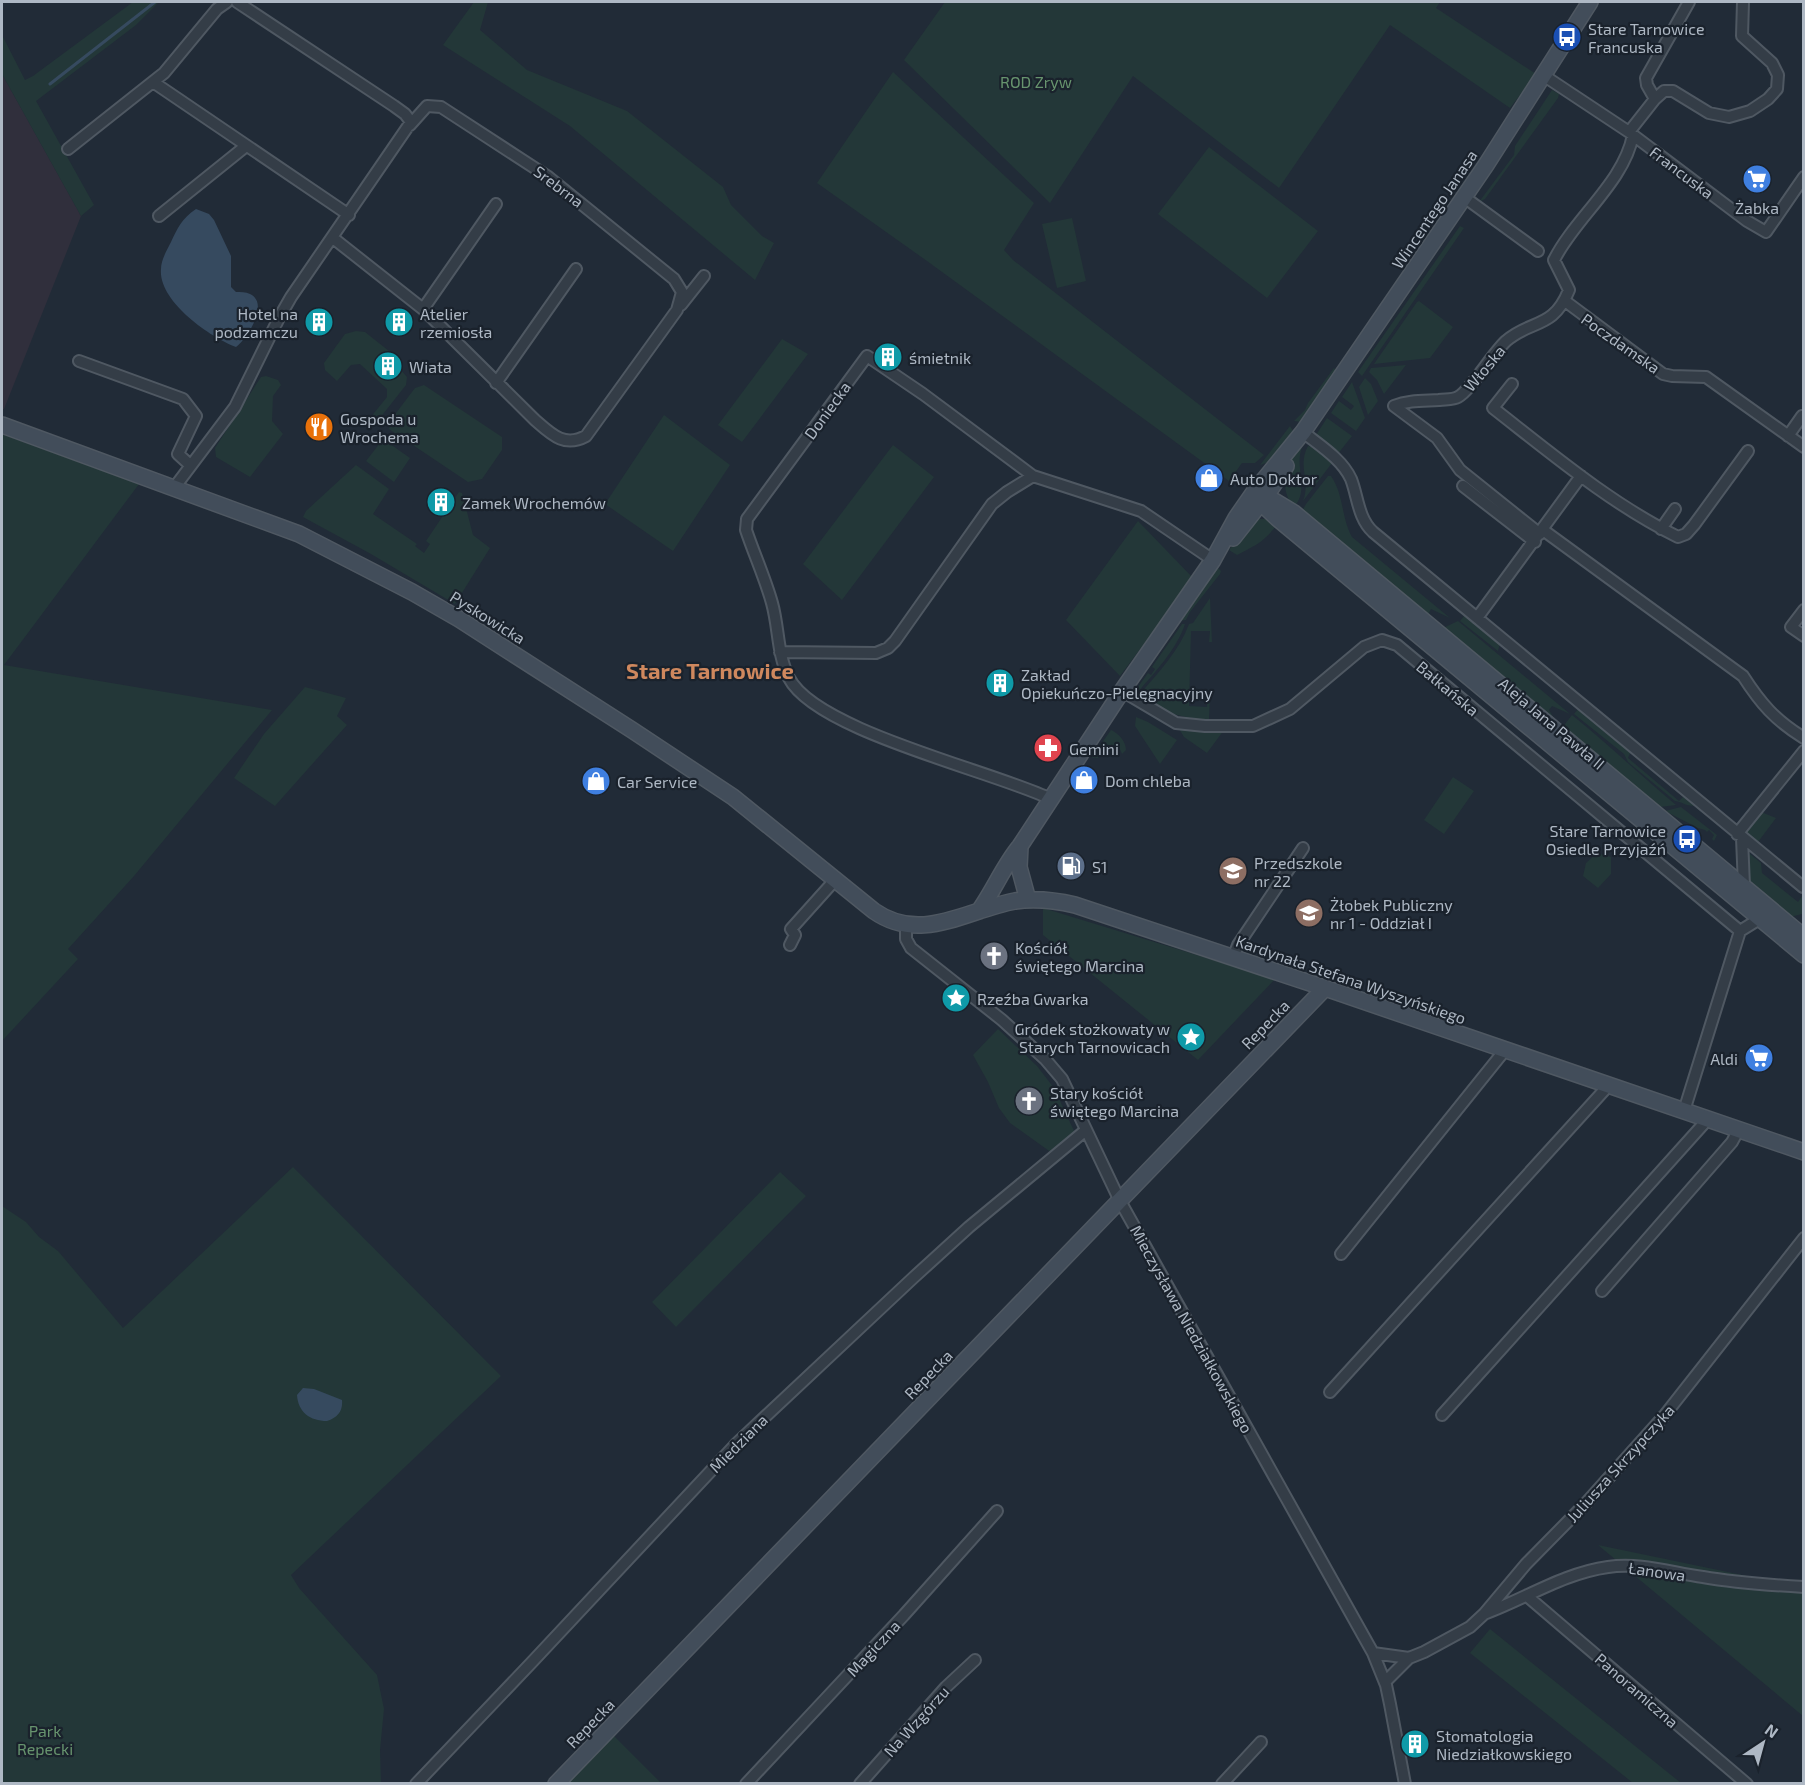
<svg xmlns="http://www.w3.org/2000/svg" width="1805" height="1785" font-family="'Exo 2',sans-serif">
<rect width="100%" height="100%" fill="#212b37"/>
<path fill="#302f3c" d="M2,74l79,142 -77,193h-2z"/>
<path fill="#233738" d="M133,2h26l-23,23 -100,76 58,104 -13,11 -79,-142v-39l23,45 8,-4z
M474,2h14l-8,28 47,40 100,41 96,76 8,18 31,31 12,7 -19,37 -185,-154 -127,-81z
M945,2h495l-4,6 100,66 -26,34 -120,-83 -111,163 -146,-112 -83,127 -146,-143z
M893,72l141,131 -30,47 9,10 251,195 -9,8h-13l-13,18 -302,-220 -110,-78z
M1552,90l7,4 -1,4 -73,101 -6,3 35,-47 1,-9z
M1209,147l109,84 -51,67 -109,-84z
M1072,218l14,63 -29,7 -15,-64z
M1460,226l4,2 -102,148 -4,-4z
M1419,301l34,26 -23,31 -56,6 43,-62z
M356,331l9,1 29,23 -2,5 15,17 -1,8 -30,38 -6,-5 17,-21v-8l-27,-25 -9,1 -14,16 -12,-11 -1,-7 21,-29z
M782,339l26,15 -66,88 -24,-17z
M1406,365l-22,29 -7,-14 -8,-8 2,-4z
M1334,368l3,3 -36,51 -7,-1 11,-11 3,-7z
M266,376l12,4 3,5 -8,11 -1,25 11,13 -33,43 -34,-20 -1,-9 46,-71z
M1365,378l6,6 7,17 -10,14 -9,-28z
M1352,382l13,36 -9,13 -25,-18 8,-12 12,9 3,-4 -12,-9z
M424,385l78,52v13l-20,29 -14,3 -79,-53 1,-8 25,-33z
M664,415l66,50 -57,86 -68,-47z
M1327,418l25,18 -15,19 -21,-20z
M1290,426l3,5v4l-24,27 -9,3z
M2,434l137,50 -135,181 268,45 -138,166 -66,73 10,10 -76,82z
M380,443l10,1 20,14 -16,24 -28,-21z
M893,445l41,32 -92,123 -39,-36z
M1308,446l8,2 16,15 -29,38c8,-20 -6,-35 5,-55z
M1302,447c-8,21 8,42 -8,60 -16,-18 -9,-45 8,-60z
M356,465l33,24 -16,25 44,30 -2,2 9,7 6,-9 -4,-3 33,-49 3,1 11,42 17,13 -35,56 -84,-50 -68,-37 3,-6z
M1328,476h3c13,19 10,41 21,61l98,81 -19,-9 -2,4 5,11 -133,-111 5,-9z
M1256,519h10l12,5c-16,19 -20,20 -41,31l-8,-5 21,-27z
M1138,521l55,57 -73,98 -54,-56z
M1217,567l4,4 -1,3 -30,38 -4,8 -7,1z
M1210,598l2,44h-3l1,-11h-19l-2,75 18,1 1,-12h2l-1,24c-27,0 -48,-7 -69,-25 18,-21 39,-43 49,-70l4,-1z
M1465,615l35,28 -2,8 -38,-30z
M1458,621l112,93 -18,-8 -3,4 9,15 -117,-96z
M1182,624h3c-8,25 -30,48 -47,68v-5l10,-14 3,2 4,-6 -3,-2z
M305,687l41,11 -9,18 10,9 -72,81 -41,-28 30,-44z
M1579,708l52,43 -3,7 51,43 5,-5 11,10c-10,0 -12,-4 -20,-5l-47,-39 -4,-8 -50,-40z
M1572,715c36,29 68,60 104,90l-16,2 -98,-79z
M1136,717l12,5 29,18 -17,24 -25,-38z
M1178,727l46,3 -17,23 -23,-16z
M1111,730c7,3 15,11 15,20l-4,4 -3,-7 -18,3 -3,8h-5l-1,-1z
M1453,777l21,14 -30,43 -20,-14z
M1681,807l36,28 -3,6 -2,-2 2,-4 -5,-5 -2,2 -2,-2 -7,-2 -33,-17z
M1761,812l15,6 -21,28 -10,-12 1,-4z
M1597,853l14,4v17l-13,14 -15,-12 3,-13z
M1750,854l11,9 1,10 36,29 5,-7 -1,19 -12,3 -43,-39v-23z
M1043,908l232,71 -77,81 -155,-125z
M998,1029l39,37 17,22 21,45 -23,20 -42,-30 -11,-15 -11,-26 -15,-27z
M293,1167l208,209 -210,199 8,13 78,87 7,34 -4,41 1,33 -379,1v-578l24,16 13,15 19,14 65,77z
M780,1172l26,24 -130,131 -24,-25z
M1598,1545l173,36 32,2v133z
M1490,1629l191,154h-48l-163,-130z
M611,1733l50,50 -100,1z"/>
<path fill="#364a5f" d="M196,209l13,5 5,6 17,36v31l5,5c4,0 10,0 14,2 20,9 -3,45 -14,53 -26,-10 -78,-46 -75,-78 0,-9 6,-19 10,-27 6,-13 11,-24 25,-33z
M303,1388l11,1 28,11c1,11 -4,17 -15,21 -17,0 -29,-9 -30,-26z"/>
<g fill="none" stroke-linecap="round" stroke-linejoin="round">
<path stroke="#364a5f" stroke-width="3" d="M50,84l105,-82"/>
<g stroke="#4f5862" stroke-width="14">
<path id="street" d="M1543,75l86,57 118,89 19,11 38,-55
M153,82l196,133
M1655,99l-8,-14 -1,-7 43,-76
M1629,132l26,-33 9,-8h9l36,22 20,4 21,-6 18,-12 9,-10 1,-14 -6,-12 -30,-27 1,-34
M68,149l96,-76 53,-64 10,-7
M1464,197l74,54
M159,216l87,-70
M333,238l90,71 112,111c16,14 29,28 51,16l91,-126 5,-18 -8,-13 -127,-103 -106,-69 -14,-1 -17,19
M1565,301l98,73 9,2 34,1 98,70
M681,305l23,-29
M423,309l73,-105
M79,361l104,38 13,17 -18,38 12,11
M496,383l80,-114
M1512,384l-19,24c59,46 118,96 185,129l8,-3 8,-9 54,-74
M1394,406c15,-6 29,-5 45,-6 6,-1 14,0 19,-3 12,-6 34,-43 48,-56 25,-22 47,-11 63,-51l-15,-30c21,-42 70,-78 79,-125
M1394,406l43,32 23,32 80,64
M1303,432c16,13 39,27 48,47 7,18 7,39 22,53l430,355
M1788,436l14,-20
M1463,486l72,56
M174,488l61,-81 44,-89 12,-21 120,-175 -6,-8 -11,-8 -157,-104
M1661,529l14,-20
M1543,530l200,146c18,28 32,44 61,62
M1804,610l-13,17 13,9
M1477,618l104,-142
M780,652l96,1 12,-5 7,-7 97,-137 15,-12 26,-16
M1122,691l54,32 29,3h48l37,-17 74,-62 18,-7 15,5 343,286
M1051,799c-58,-28 -235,-68 -262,-121 -12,-24 -10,-50 -17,-75 -7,-25 -18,-49 -26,-73l1,-11 120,-163 56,38 110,82 108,35 72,49
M1737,834l67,-83
M1742,838l2,48
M906,926v13l5,9 91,72 43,39 17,20 58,122 253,452 13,32 4,19 15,80
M790,945l5,-10 -4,-6 44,-49
M1233,958l5,-13 65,-97
M1684,1111l56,-180 21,-13
M1341,1254l164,-204
M1602,1291l130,-149 7,-13
M1330,1392l279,-307
M1442,1415l266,-296
M1527,1596l220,188
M1484,1614c41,-15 80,-41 124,-47 32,-5 64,6 95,10 34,6 67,8 101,10
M1373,1653l36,5 15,-6 46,-25 14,-13 42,-50 61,-62 77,-86 140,-178
M1385,1682l24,-24
M416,1784l117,-123 204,-218 176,-165 56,-51 117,-97
M746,1784l158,-169 93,-104
M860,1784l86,-97 29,-27
M1222,1784l39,-42"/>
</g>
<g stroke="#4f5862" stroke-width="18">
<path id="secondary" d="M2,425l297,109 113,58 47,27 173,111 101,67 141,114c47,33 92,-1 141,-10 21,-3 39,-1 60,4l250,83 479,164
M1254,492l7,11 16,15 527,437
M1254,492l12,4 28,17 510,424
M1233,538l33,-42 20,-30
M1020,847l-1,20 9,33
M979,911c15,-21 25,-46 41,-65l102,-155 91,-131 23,-42 18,-26 49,-60 183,-267 104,-163
M556,1784l769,-796"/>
</g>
<use href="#street" stroke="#343d47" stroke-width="10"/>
<use href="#secondary" stroke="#424d5a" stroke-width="15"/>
</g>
<defs>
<g id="bus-disc" transform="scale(1.5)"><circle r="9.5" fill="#1a4fb4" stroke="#1a222c"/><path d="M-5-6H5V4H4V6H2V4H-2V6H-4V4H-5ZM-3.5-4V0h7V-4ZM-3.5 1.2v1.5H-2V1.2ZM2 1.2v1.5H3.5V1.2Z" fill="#fff"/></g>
<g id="supermarket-disc" transform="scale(1.5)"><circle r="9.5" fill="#3f7fe0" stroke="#1a222c"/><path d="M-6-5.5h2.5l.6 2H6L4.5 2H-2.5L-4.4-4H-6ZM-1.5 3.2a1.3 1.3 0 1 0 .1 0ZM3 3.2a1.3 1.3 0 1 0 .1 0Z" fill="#fff"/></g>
<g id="building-disc" transform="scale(1.5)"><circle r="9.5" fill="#0f9aa8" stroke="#1a222c"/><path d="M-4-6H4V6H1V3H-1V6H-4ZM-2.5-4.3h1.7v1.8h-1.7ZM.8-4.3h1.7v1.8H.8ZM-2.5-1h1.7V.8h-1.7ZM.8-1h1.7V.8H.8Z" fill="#fff"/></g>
<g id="restaurant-disc" transform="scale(1.5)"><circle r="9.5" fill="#e8710a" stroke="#1a222c"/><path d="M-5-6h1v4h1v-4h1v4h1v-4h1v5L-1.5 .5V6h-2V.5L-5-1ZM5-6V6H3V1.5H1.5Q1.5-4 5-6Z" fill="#fff"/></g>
<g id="shop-disc" transform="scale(1.5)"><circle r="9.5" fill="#3f7fe0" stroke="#1a222c"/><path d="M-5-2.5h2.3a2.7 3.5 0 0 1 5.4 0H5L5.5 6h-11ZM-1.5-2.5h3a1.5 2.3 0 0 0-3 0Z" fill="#fff"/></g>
<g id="pharmacy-disc" transform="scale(1.5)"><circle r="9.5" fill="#e0444e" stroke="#1a222c"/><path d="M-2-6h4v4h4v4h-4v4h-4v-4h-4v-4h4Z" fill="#fff"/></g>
<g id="fuel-disc" transform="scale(1.5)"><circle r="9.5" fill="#5c6f8a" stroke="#1a222c"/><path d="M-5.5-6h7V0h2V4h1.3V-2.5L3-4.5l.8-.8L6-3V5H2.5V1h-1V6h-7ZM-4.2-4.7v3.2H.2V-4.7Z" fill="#fff"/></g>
<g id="school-disc" transform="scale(1.5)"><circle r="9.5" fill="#8d6e63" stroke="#1a222c"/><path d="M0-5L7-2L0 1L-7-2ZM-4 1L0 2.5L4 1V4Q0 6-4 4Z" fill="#fff"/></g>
<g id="church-disc" transform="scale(1.5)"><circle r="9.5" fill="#6b7280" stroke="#1a222c"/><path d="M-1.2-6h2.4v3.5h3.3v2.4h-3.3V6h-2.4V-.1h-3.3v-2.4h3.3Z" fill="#fff"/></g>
<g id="sight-disc" transform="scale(1.5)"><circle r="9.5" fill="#0f9aa8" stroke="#1a222c"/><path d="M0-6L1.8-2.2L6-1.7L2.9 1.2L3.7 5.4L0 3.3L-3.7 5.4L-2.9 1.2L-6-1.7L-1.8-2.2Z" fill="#fff"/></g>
</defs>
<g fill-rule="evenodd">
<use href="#bus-disc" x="1567" y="37"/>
<use href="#supermarket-disc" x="1757" y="179"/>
<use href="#building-disc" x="319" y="322"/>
<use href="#building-disc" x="399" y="322"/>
<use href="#building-disc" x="888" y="357"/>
<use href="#building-disc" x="388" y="366"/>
<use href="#restaurant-disc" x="319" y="427"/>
<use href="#shop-disc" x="1209" y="478"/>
<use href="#building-disc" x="441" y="502"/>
<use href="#building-disc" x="1000" y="683"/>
<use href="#pharmacy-disc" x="1048" y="748"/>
<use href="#shop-disc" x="1084" y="780"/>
<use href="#shop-disc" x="596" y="781"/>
<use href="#bus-disc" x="1687" y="839"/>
<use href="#fuel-disc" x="1071" y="866"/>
<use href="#school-disc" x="1233" y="871"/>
<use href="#school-disc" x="1309" y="913"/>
<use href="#church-disc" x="994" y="956"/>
<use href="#sight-disc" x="956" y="998"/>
<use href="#sight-disc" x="1191" y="1037"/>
<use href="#supermarket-disc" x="1759" y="1058"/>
<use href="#church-disc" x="1029" y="1101"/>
<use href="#building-disc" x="1415" y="1744"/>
</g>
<g text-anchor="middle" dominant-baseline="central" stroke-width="4.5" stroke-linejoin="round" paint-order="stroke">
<g font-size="16" fill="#aeb8c4" stroke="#1a222c" text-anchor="start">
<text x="1588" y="28">Stare Tarnowice<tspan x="1588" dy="18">Francuska</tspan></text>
<text x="1757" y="207" text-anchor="middle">Żabka</text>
<text x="298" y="313" text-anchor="end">Hotel na<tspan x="298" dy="18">podzamczu</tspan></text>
<text x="420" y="313">Atelier<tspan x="420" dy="18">rzemiosła</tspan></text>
<text x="909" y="357">śmietnik</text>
<text x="409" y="366">Wiata</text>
<text x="340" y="418">Gospoda u<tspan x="340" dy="18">Wrochema</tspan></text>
<text x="1230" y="478">Auto Doktor</text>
<text x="462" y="502">Zamek Wrochemów</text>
<text x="1021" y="674">Zakład<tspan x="1021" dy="18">Opiekuńczo-Pielęgnacyjny</tspan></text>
<text x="1069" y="748">Gemini</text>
<text x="1105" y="780">Dom chleba</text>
<text x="617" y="781">Car Service</text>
<text x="1666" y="830" text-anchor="end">Stare Tarnowice<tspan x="1666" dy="18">Osiedle Przyjaźń</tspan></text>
<text x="1254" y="862">Przedszkole<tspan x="1254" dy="18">nr 22</tspan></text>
<text x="1092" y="866">S1</text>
<text x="1330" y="904">Żłobek Publiczny<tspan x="1330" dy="18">nr 1 - Oddział I</tspan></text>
<text x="1015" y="947">Kościół<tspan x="1015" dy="18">świętego Marcina</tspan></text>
<text x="977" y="998">Rzeźba Gwarka</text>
<text x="1170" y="1028" text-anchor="end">Gródek stożkowaty w<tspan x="1170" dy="18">Starych Tarnowicach</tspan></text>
<text x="1738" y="1058" text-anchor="end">Aldi</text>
<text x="1050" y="1092">Stary kościół<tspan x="1050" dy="18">świętego Marcina</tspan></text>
<text x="1436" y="1735">Stomatologia<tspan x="1436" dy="18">Niedziałkowskiego</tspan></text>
</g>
<g font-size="16" fill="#67946e" stroke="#1a222c">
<text x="1036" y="81">ROD Zryw</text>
<text x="45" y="1730">Park<tspan x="45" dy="18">Repecki</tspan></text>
</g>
<g font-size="16" fill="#aeb8c4" stroke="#1a222c">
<text transform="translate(1682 172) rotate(37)">Francuska</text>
<text transform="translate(559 186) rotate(37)">Srebrna</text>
<text transform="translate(1434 209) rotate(-56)">Wincentego Janasa</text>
<text transform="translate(1621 343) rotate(35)">Poczdamska</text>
<text transform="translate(1484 368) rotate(-50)">Włoska</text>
<text transform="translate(827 410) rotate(-54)">Doniecka</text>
<text transform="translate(488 617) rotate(32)">Pyskowicka</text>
<text transform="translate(1448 688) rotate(40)">Bałkańska</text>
<text transform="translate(1552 723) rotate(40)">Aleja Jana Pawła II</text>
<text transform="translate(1351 979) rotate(19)">Kardynała Stefana Wyszyńskiego</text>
<text transform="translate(1265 1024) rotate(-46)">Repecka</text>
<text transform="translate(1192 1329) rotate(61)">Mieczysława Niedziałkowskiego</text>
<text transform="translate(928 1374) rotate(-46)">Repecka</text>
<text transform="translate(738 1443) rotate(-45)">Miedziana</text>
<text transform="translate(1620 1463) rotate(-48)">Juliusza Skrzypczyka</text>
<text transform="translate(1657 1571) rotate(8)">Łanowa</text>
<text transform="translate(873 1648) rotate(-47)">Magiczna</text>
<text transform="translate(1637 1690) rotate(41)">Panoramiczna</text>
<text transform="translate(916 1721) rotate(-48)">Na Wzgórzu</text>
<text transform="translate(590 1723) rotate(-46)">Repecka</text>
</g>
<g font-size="22" font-weight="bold" fill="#cf885e" stroke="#1a222c">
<text x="710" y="670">Stare Tarnowice</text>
</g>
</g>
<rect width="1805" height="1785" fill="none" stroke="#aeb8c4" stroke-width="6"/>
<g transform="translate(1763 1743) rotate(36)" stroke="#1a222c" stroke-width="4.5" paint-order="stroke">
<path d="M0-4.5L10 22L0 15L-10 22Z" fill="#aeb8c4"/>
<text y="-9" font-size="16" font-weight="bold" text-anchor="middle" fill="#aeb8c4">N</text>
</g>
</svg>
